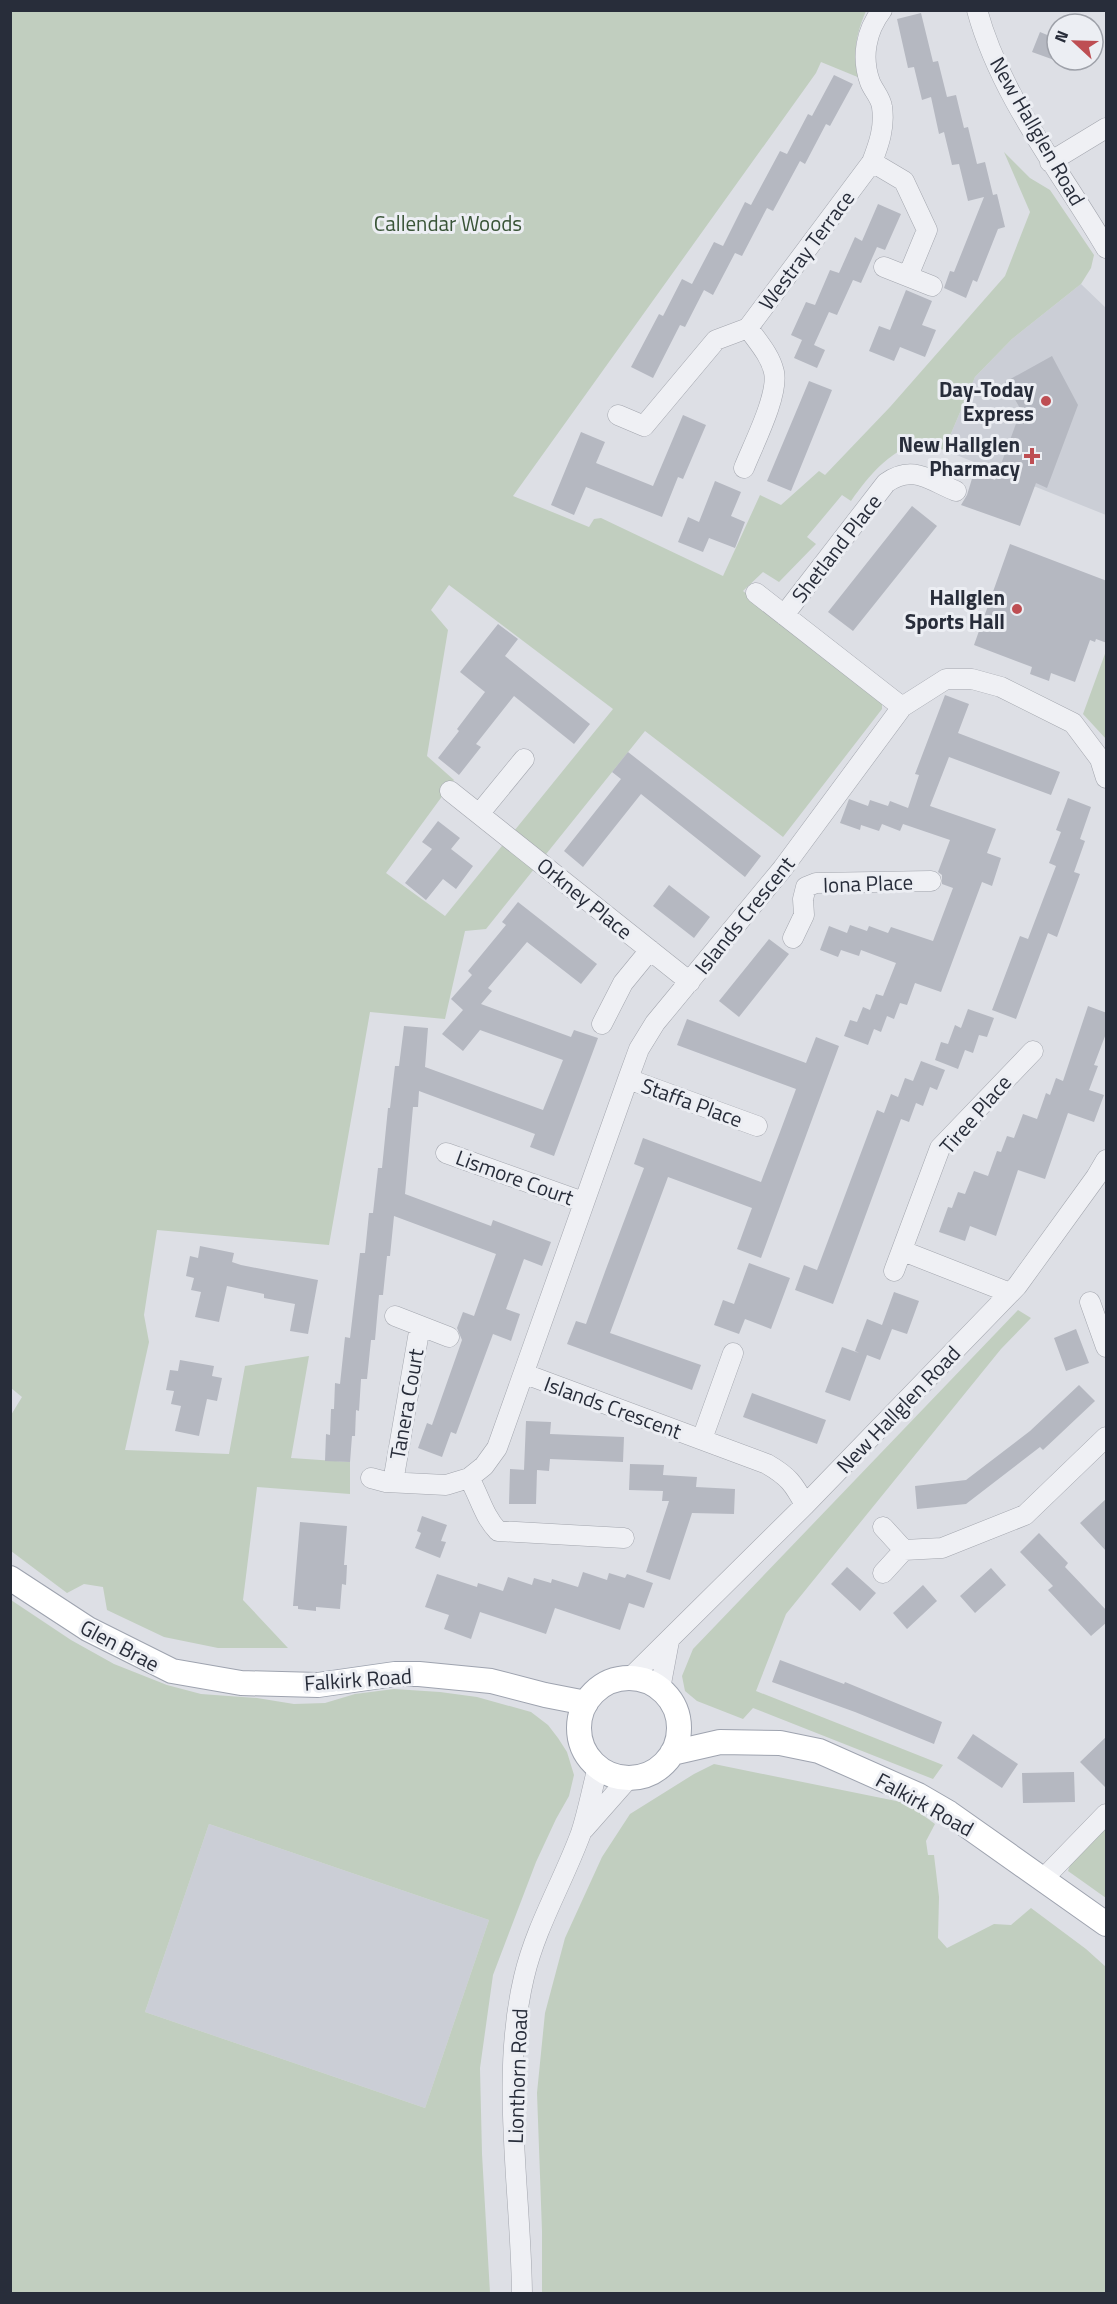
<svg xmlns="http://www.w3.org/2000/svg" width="1117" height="2304" font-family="'Titillium Web',sans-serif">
<rect width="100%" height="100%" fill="#dddfe5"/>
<path fill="#cbced6" d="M1081,284l25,24v207l-162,-65 31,-73 37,-38z
M209,1824l280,96 -64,188 -280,-96z"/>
<path fill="#c1cebf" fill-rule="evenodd" d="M11,11h855c-10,23 -14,43 -6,67l-39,-16 -5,11 -303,423 76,31 5,-8 7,-1 122,58 37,-81 21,10 38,-34 6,4 65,-68 115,-131 25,-64 -26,-60 26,26 20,12 44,65 -3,13 -10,16 -69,55 -37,38 -31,73 -25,-9c-33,14 -48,32 -68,60l-9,-6 -35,42 9,7 -37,38 -16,-10 -20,19 139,107v11l-99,128 -138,-106 -159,198 -21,2 -20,88 -75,-7 -41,233 -172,-15 -13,85 5,27 -24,108 104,4 16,-88 64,-10 -18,102 59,4v32l-93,-7 -14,113 45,48h-70l-54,-11 -57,-27 -4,-23 -19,-3 -17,9 -56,-42v-136l11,-18 -11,-9zM449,585l164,124 -168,207 -59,-43 68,-93 -27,-24 21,-126 -17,-20z
M1106,651v88l-23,-25z
M1018,1310l13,8 -30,31 -215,265 -30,77 187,74 -10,14 -180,-71 -10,11 -46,-18 -12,-10 -3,-15 11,-27z
M11,1600l60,40 43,24 53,21 34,9 56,4 37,6 31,-1 30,-9 39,-5 46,3 37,5 54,15 17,13 10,13 9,14 7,23 -5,21 -13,23 -20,43 -43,113 -13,93 2,86 8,139h-479zM209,1824l280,96 -64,188 -280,-96z
M714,1764l192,39 29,21 -9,17 2,14h6l5,42 -1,41 9,10 47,-24 17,1 20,-17 55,41 20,18v326h-564v-62l-5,-138 8,-80 20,-75 37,-81 28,-43 64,-40z
M1104,1827l2,3v68l-38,-27 4,-12z"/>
<path fill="#b5b8c1" d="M921,13l12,49 5,-1 9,36 9,-2 8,33 4,-1 9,37 8,-2 8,33 4,-1 8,33 -7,2 -21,53 -4,-2 -7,18 -22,-10 6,-17 4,1 30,-75 -16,4 -9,-37 -7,1 -8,-33 -5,2 -8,-37 -9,3 -8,-33 -6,1 -11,-49z
M1040,32l17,7v22l-25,-9z
M834,75l19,9 -23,42 -4,-2 -21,40 -5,-3 -27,50 -6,-3 -25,48 -7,-3 -22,42 -9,-5 -19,37 -5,-2 -27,53 -22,-11 28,-53 4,2 19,-37 10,5 22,-42 9,4 22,-44 6,3 29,-54 7,3 21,-40 4,2z
M878,204l23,10 -16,36 -8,-3 -16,36 -8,-3 -16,35 -8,-3 -15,33 11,5 -8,18 -23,-10 8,-18 -11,-5 15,-33 9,3 15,-35 9,3 16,-36 7,4z
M906,290l26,11 -10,24 14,5 -11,27 -25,-10 -6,14 -25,-10 10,-25 11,4z
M1052,356l26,49 -31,83 -11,-5 -16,43 -59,-21 6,-10 7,-23 21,8 15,-40 11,-30 -16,-28z
M809,381l23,9 -41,101 -24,-10z
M683,415l23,10 -23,54 -5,-2 -16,40 -76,-30 -12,28 -23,-10 30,-73 24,10 -9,21 57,23z
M715,481l26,11 -10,24 14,6 -10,26 -26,-10 -6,14 -25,-10 10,-25 11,5z
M912,506l25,20 -84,105 -25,-19z
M1010,544l97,37v62l-11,-4 -1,3 -5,-2 -15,42 -24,-9 -2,8 -19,-7 2,-7 -58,-22z
M498,624l20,15 -13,17 85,68 -16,20 -60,-48 -38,48 5,3 -22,28 -21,-17 21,-27 -2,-2 28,-37 -25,-20z
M945,695l24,9 -11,29 102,39 -9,23 -102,-38 -19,49 66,23 -9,24 14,5 -9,28 -10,-4 -41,110 -26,-9 -8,22 -7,-2 -6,16 -7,-3 -6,16 -7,-3 -6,16 -24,-9 6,-16 7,2 6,-15 7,3 6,-16 7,2 13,-33 -35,-13 -2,6 -18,-6 -3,7 -18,-7 9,-24 18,7 3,-8 17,6 2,-5 19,7 3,-6 42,14 20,-53 -11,-4v-9l-4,-3 12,-32 -47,-16 -3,7 -18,-7 -3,7 -18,-6 -1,5 -20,-7 9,-24 19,7 2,-6 18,6 2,-5 18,7 11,-33 -4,-1z
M628,752l133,104 -16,21 -104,-83 -58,73 -19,-16 57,-72 -9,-7z
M1068,798l23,9 -11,32 5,2 -11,31 6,2 -23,63 -9,-4 -32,86 -24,-9 28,-74 8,3 16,-42 12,-31 -7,-3 12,-31 -5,-2z
M438,821l22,17 -9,11 22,17 -17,23 -13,-10 -17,21 -21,-17 27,-34 -10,-7z
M669,885l41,32 -16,21 -41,-32z
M518,902l79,62 -16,20 -54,-42 -39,46 4,3 -11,13 90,33 3,-7 24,8 -44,118 -24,-9 5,-13 -116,-43 -1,16h-5l-8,87 86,32 2,-6 58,22 -9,24 -18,-7 -18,50 14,5 -9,27 -18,-7 -37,100 -5,-2 -9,25 -24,-9 9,-25 5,2 30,-85 -5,-12 6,-16 11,4 22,-62 -102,-38 -4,40h-3l-4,39h-4l-4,45h-4l-4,39h-6l-2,32 -3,-1 -1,26h-3l-2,26 -25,-1 1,-27 4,1 1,-26h3l1,-26 5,1 5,-47 5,1 10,-85h5l4,-40h4l5,-45h4l6,-60h2l5,-42h4l5,-40 24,2 -3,39 118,43 20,-50 -83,-30 -17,21 -21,-17 21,-24 -12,-11 21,-24 -4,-4 38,-46 -4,-3z
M769,939l20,15 -50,63 -20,-16z
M1088,1006l19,7v18l-13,34 4,1 -9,24 15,5 -10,27 -26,-9 -23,66 -27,-9 -22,66 -26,-10 -5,15 -26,-9 9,-25 4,1 6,-16 7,2 9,-23 14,5 9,-25 4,1 6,-16 7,2 9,-24 14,5 9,-26 4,2 6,-17 7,3z
M968,1009l26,9 -7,19 -8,-2 -6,18 -8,-3 -7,19 -23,-9 6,-18 7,2 7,-19 6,3z
M687,1019l119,44 10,-26 23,9 -78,212 -24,-9 15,-41 -84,-31 -58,156 91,32 -9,25 -125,-46 9,-23 10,3 20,-55 38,-101 -10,-4 9,-26 118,44 19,-50 16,-43 -119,-44z
M921,1061l24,9 -8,20 -7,-3 -7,19 -7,-3 -7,19 -8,-3 -68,185 -38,-14 9,-25 13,5 60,-160 7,3 7,-19 7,3 7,-19 8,3z
M200,1246l34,7 -2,9 9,3 77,15 -10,54 -18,-3 5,-27 -31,-6v-4l-37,-8 -8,36 -24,-5 6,-25 -10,-2 3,-12 -8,-2 4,-20 8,2z
M749,1263l41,15 -19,51 -26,-10 -6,15 -25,-9 9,-25 11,4z
M894,1292l25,9 -12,33 -15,-5 -12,31 -13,-5 -17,46 -25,-9 17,-45 17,6 -4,-2 12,-32 15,6z
M1076,1329l13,34 -23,8 -12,-33z
M180,1360l34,6 -2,10 10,2 -5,23 -10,-2 -8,37 -24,-5 6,-25 -10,-2 3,-13 -8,-1 4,-20 8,1z
M1079,1385l16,16 -52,49 -3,-3 -74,57 -49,5 -2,-23 51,-6 64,-49z
M752,1393l74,27 -9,24 -74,-27z
M526,1421l25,1 -1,12 74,3 -1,25 -73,-3 -1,12 -12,-1 -1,34h-27l1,-35 16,1h-2z
M630,1464l34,1 -1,10 34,2 -1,10 39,2 -1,25 -42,-1 -22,67 -24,-8 23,-71h-7l1,-10 -34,-1z
M1107,1498v54l-27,-29z
M422,1516l25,9 -6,16 5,1 -6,16 -25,-10 6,-15 -4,-2z
M300,1522l47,4 -3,39h3l-1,20 -4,-1 -2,25 -24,-2v4l-18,-2v-3h-5z
M1039,1533l29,30 -3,4 42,44v11l-16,14 -43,-46 5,-4 -33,-34z
M847,1567l29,26 -16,18 -29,-27z
M991,1568l15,17 -31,28 -15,-17z
M583,1572l24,8 2,-7 16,5 2,-4 26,9 -9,25 -15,-5 -9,27 -65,-22 -9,26 -66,-22 -9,27 -27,-10 5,-14 -24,-8 12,-33 40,13 1,-4 25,8 5,-14 24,8 2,-7 17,5 1,-4 26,8z
M923,1585l14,16 -30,28 -14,-16z
M780,1660l64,24 1,-2 97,40 -8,22 -79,-32 -83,-30z
M973,1734l45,30 -16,24 -45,-30z
M1107,1736v53l-27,-27z
M1074,1772l1,30 -52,1 -1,-30z"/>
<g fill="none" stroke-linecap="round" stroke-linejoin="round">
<g stroke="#a3a6ae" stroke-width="21">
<path id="minor" d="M977,10c24,88 84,161 129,238
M872,162l32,19 23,49 -19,46
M1050,162l56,-34
M884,267l48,19
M618,415l26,11 72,-86 32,-12 124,-166c7,-18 13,-35 10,-55 -1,-9 -9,-17 -12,-25 -9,-25 -4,-51 12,-72
M744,468c9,-23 35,-73 30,-96 -4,-17 -16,-30 -26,-44
M756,593l146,114
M784,615l102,-132c26,-19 43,-3 70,8
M450,791l240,191
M479,814l45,-55
M793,938l11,-23 -1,-16 3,-12 10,-4 115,-2
M602,1024l21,-41 27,-33
M628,1079l129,47
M446,1153l137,49
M903,1251l107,42
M894,1271l46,-123 93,-97
M1090,1302l16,45
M395,1316l54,21
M525,1374l242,90c21,12 27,20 38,41
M702,1439l31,-86
M371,1478l15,4 60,3 23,-7 15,-12 13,-18 131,-369 11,-30 16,-26 128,-155 119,-161 44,-28h26l29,8 72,36 27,36 6,19
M469,1478c11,19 14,37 29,53l126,7
M393,1482l27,-156
M904,1550l38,-2 83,-33 81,-78
M883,1573l21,-23 -21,-23
M631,1677l174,-172 212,-219 79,-109 10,-17
M660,1689l9,-48
M584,1829l45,-51
M1044,1878l62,-64
M522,2294c-1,-103 -22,-216 2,-317 12,-51 39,-95 57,-144 7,-21 11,-44 17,-66"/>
</g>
<g stroke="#9ea3af" stroke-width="26">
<path id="major" d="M10,1578l78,51 84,42 69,12 77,2 77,-11h24l72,7 54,14 41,8
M579 1728a50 50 0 1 1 100 0a50 50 0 1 1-100 0Z
M672,1753l48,-11 60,1 39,8 99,44 31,18 157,111"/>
</g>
<use href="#minor" stroke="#eff0f4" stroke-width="20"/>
<use href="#major" stroke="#fff" stroke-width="24"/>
</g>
<g fill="#be4e53" stroke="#eceef3" stroke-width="2">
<circle cx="1046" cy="401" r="6"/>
<path d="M1029 447h6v6h6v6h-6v6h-6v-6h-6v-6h6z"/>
<circle cx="1017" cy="609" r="6"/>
</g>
<g text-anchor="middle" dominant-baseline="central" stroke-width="6" stroke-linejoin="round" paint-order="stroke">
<g font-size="21" fill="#282d3a" stroke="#eceef3">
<text transform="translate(1038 131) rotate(60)">New Hallglen Road</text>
<text transform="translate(806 250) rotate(-53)">Westray Terrace</text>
<text transform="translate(836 548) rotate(-52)">Shetland Place</text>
<text transform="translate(868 883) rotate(-2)">Iona Place</text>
<text transform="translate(585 898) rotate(39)">Orkney Place</text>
<text transform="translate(744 915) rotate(-51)">Islands Crescent</text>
<text transform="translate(692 1102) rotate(20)">Staffa Place</text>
<text transform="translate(975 1114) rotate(-49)">Tiree Place</text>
<text transform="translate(515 1177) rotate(20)">Lismore Court</text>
<text transform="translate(406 1404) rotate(-80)">Tanera Court</text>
<text transform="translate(613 1407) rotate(20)">Islands Crescent</text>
<text transform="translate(898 1409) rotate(-46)">New Hallglen Road</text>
<text transform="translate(120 1645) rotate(28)">Glen Brae</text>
<text transform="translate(358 1679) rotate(-4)">Falkirk Road</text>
<text transform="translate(925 1804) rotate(29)">Falkirk Road</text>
<text transform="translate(517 2076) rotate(-88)">Lionthorn Road</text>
</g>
<g font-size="21" fill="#395437" stroke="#eceef3">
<text x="448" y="223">Callendar Woods</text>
</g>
<g font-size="21" font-weight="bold" fill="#282d3a" stroke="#eceef3" text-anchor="end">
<text x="1034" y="389">Day-Today<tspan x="1034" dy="24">Express</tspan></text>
<text x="1020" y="444">New Hallglen<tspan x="1020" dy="24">Pharmacy</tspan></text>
<text x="1005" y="597">Hallglen<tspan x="1005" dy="24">Sports Hall</tspan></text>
</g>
</g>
<rect width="1117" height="2304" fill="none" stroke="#282d3a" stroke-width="24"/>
<g transform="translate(1075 42) rotate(292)"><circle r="28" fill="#eceef3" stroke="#9ea1a9" stroke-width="1.5"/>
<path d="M0-4.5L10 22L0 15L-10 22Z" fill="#be4e53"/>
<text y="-9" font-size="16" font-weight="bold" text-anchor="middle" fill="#282d3a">N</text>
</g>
</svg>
